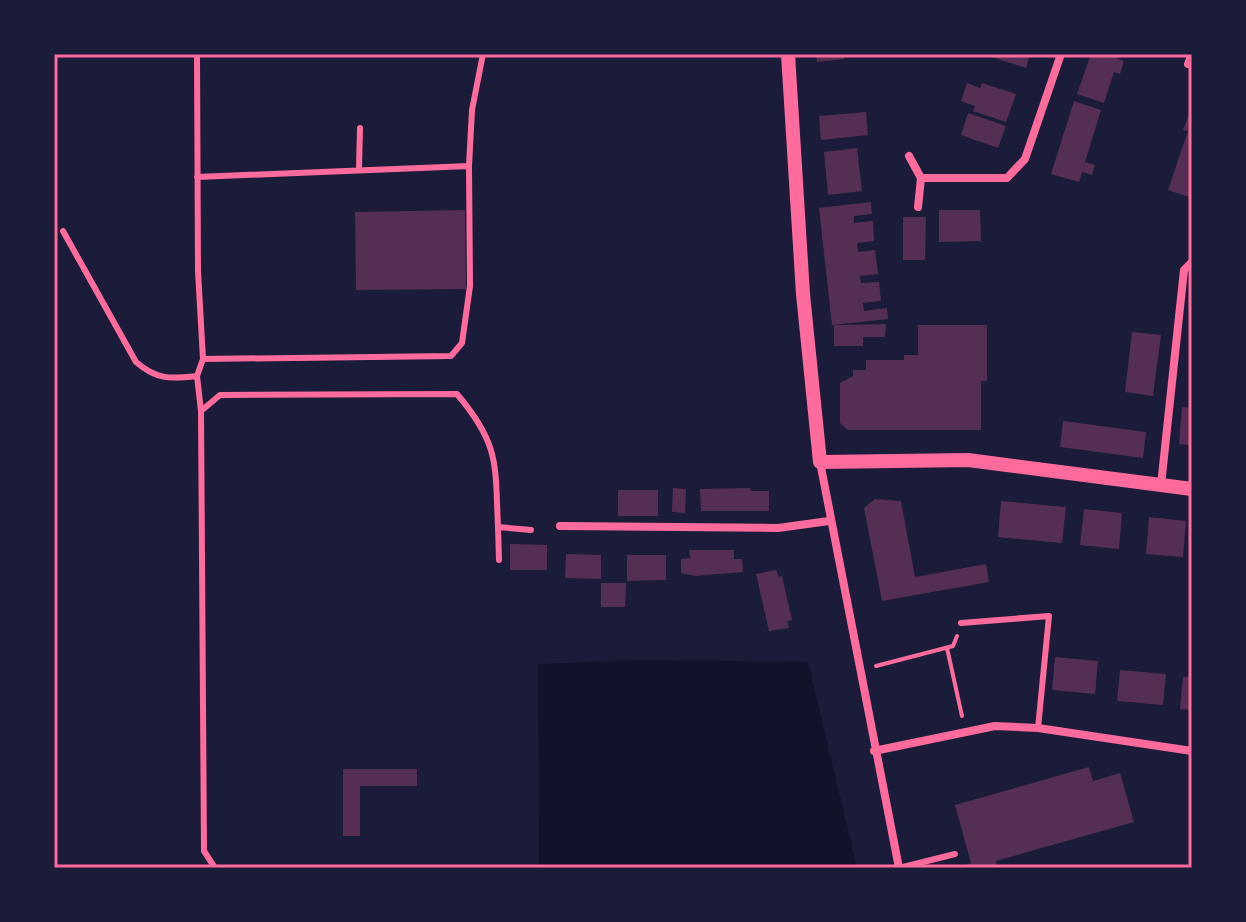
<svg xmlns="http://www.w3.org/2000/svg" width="1246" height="922" font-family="Inter,sans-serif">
<rect width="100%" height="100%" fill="#1b1b3a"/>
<path fill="#12122b" d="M644,660l164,2 49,206h-318l-1,-204z"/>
<path fill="#542f53" d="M816,54h27l1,5 -27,3z
M983,54h47l-4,14z
M1091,54h29l-2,5 6,2 -4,13 -6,-2 -10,31 -27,-9z
M967,83l13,5 2,-5 34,11 -10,28 -33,-11 2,-5 -14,-5z
M1074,101l27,9 -16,52 10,3 -3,10 -10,-3 -3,10 -28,-8z
M1192,106v92l-24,-8 20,-59 -5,-1z
M866,112l2,23 -47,5 -2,-24z
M968,113l38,13 -8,22 -37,-13z
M857,148l5,43 -34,4 -4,-43z
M871,202l1,12 -18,2v7l19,-2 1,20 -17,2 1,9 17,-2 3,24 -18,2 1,7 18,-1 2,19 -18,2 1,8 23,-3 1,11 -56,6 -13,-117z
M465,210l1,79 -110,1 -1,-78z
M939,210h41l1,31 -42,1z
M903,217h23l-1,43h-22z
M886,324l-1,13h-22v9h-29v-21z
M918,325h69v56h-6v49h-133l-8,-7v-40l13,-7v-6h13v-10h38v-5h14z
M1132,332l29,3 -8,61 -28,-4z
M1182,407l10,1v37l-13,-1z
M1063,421l83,11 -3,26 -83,-11z
M673,488l13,1 -1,24 -13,-1z
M750,488l1,3h18v20h-68l-1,-22z
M618,490h40v26h-40z
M875,499l26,2 14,76 71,-13 3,18 -107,19 -18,-93z
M1001,501l65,6 -4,36 -64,-6z
M1084,509l38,4 -3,36 -39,-4z
M1149,517l37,4 -3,36 -37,-3z
M510,544l37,1v25h-37z
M689,550h45v9h8l1,13 -48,4 -14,-3v-14l9,-1z
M566,554l35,1v24l-36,-1z
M627,555h39v25l-39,1z
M776,570l3,7 3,-1 10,44 -5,1 2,7 -20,3 -13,-57z
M601,583h25l-1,24h-24z
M1055,657l43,4 -3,33 -43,-4z
M1120,670l46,4 -3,31 -46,-4z
M1183,677h9v33l-12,-1z
M1089,767l4,14 27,-8 14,49 -138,39 2,7h-41l14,-5 -16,-58z
M343,769h74v17h-57v50h-17z"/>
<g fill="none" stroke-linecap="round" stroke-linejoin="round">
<path stroke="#ff6b9d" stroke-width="4" d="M947,648l15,68
M876,666l77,-20 4,-10"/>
<path stroke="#ff6b9d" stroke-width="6" d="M197,54l1,217 5,88 -6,17 4,35
M469,166l3,-56 11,-56
M359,169l1,-41
M197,177l272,-11 1,120 -8,57 -11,13 -248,3
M63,231l73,131c21,18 34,17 61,14
M498,527l1,33
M961,623l88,-7 -11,112
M215,868l-11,-17 -3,-440 19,-16 237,-1c43,51 38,70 41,133l33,3
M899,868l56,-14"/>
<path stroke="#ff6b9d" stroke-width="8" d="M1188,64l4,-10
M909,156l12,22 -3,29
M921,178h86l18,-19 36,-105
M820,462l79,406
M1161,485l23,-215 8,-8
M560,526l218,2 51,-7
M874,751l121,-25 43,2 154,23"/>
<path stroke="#ff6b9d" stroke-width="14" d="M788,54l15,240 17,168 148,-2 224,29"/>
</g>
<rect width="1246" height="922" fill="none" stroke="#1b1b3a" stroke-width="112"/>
<rect x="56" y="56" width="1134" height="810" fill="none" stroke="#ff6b9d" stroke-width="3"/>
</svg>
